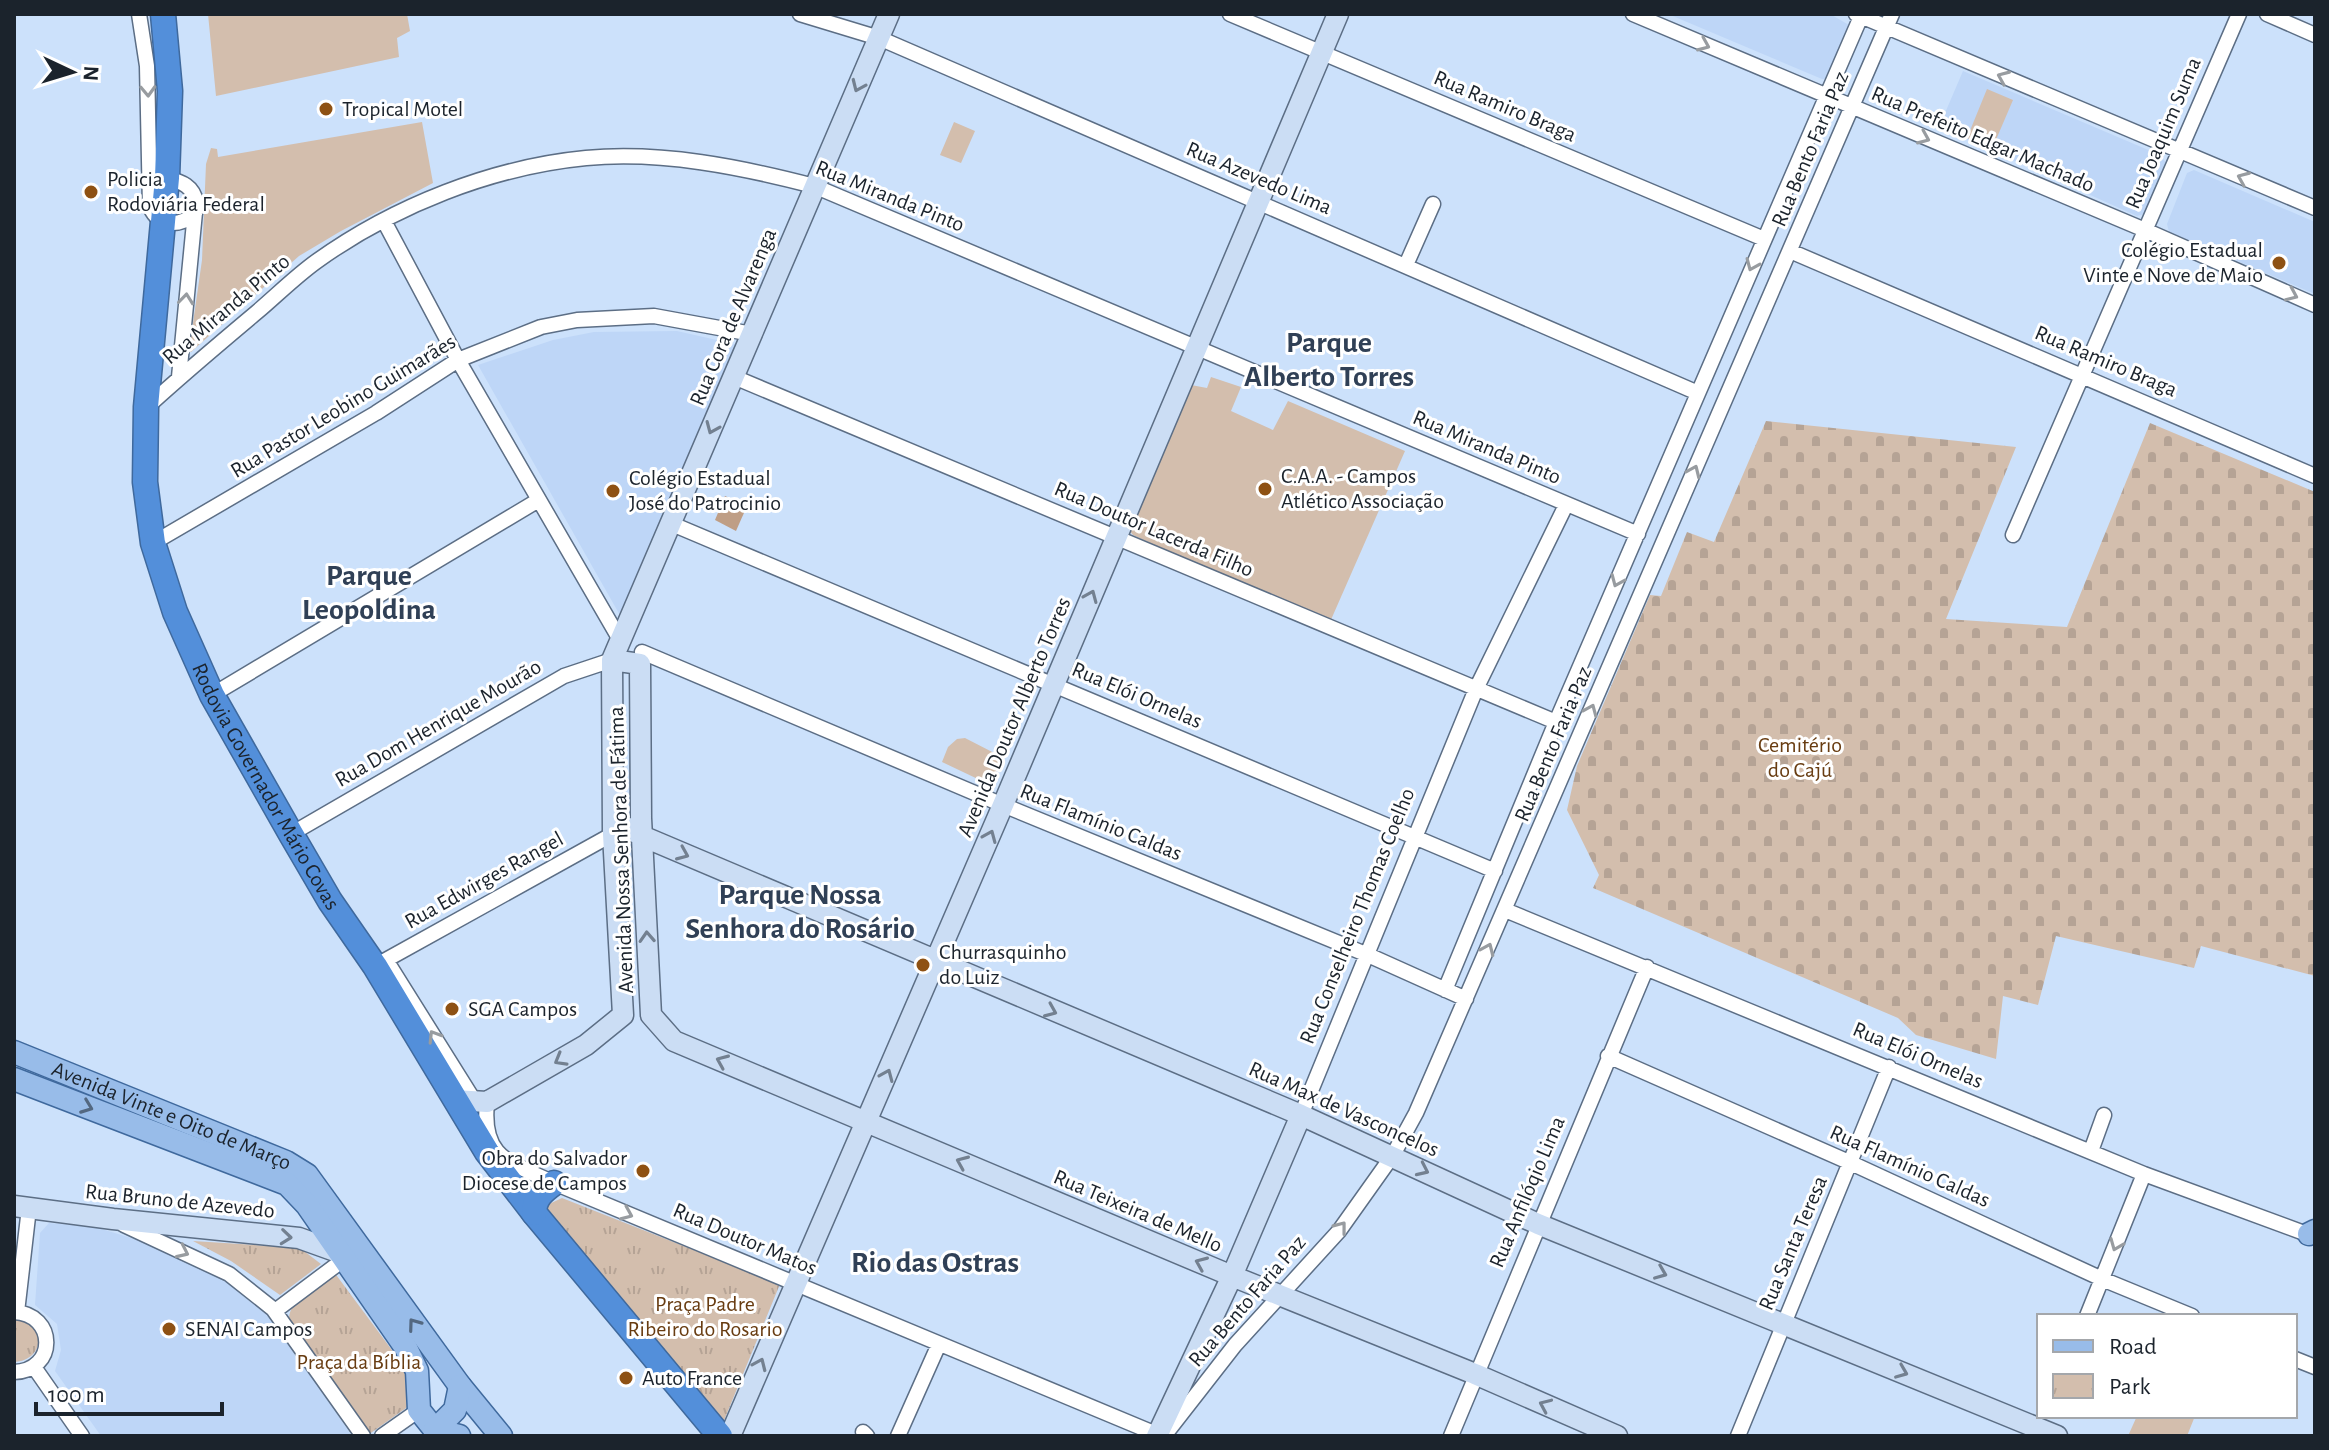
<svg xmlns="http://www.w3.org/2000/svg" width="2329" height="1450" font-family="'Alegreya Sans',sans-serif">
<defs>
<pattern id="cemetery-stones" width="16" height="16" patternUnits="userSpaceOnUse" patternTransform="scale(2)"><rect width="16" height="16" fill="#d3bead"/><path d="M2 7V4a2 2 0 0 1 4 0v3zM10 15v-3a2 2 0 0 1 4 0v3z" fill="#b5a395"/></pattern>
<pattern id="park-tufts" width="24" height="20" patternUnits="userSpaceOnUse" patternTransform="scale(2)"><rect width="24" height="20" fill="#d3bead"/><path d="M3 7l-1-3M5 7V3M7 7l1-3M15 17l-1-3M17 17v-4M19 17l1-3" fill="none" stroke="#b5a395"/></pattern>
</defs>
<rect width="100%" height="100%" fill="#cce1fb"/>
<path fill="#bed6f7" d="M1668,14h162l19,11 -23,54h-4z
M1963,71l197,84 7,9 -22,50 -8,2 -198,-89z
M2194,170l121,52v72l-146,-62 -2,-8 20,-51z
M677,331l62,14 -118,272 -143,-252 75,-25 41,-8z
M49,1223l46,4 56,17 74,37 44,33 83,122h-251l-46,-65 6,-21 -4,-26 -22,-19 5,-72z"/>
<path fill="#d3bead" d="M208,14h199l3,17 -13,7 2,19 -183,39z
M1987,89l26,11 -21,49 -25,-11z
M422,122l11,61 -92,48 -42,25 -108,96 -2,-1 13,-91 4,-96 5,-16 6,1 1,8z
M954,122l21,9 -14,32 -21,-8z
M1211,377l30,10 -10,24 42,19 15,-29 117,50 -75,171 -167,-73 -30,-14 -5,-6 63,-144 16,3z
M965,738l37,19 -8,21 -12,3 -40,-19 6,-15 9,-8z
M2137,1416h58l-8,20h-59z"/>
<path fill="url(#cemetery-stones)" d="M1766,421l250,26 -70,172 121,8 83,-204 165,69v484l-114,-30 -7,22 -138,-32 -18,69 -35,-9 -7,63 -80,-24 -18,-17 -305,-130 6,-13 -32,-65 10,-44 73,-171 11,1 26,-64 27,10z"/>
<path fill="url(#park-tufts)" d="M562,1198l218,86 -57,139 -180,-206 4,-12z
M193,1241l107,7 21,16 -41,31 -49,-34z
M334,1272l72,97 3,37 -41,29 -79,-114c-1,-23 29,-37 45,-49z
M14,1319c33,3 32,41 0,43z"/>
<path fill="#bf9e85" d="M725,496l22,10 -11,25 -21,-11z"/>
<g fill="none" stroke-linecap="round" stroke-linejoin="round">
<g stroke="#5c6e85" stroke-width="17">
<path id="street" d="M139,14l8,52 3,141c9,20 29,20 45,7
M800,14l79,24 819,355
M1230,14l534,225
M1633,14l512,216 170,75
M1856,14l459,194
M2267,14l48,21
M167,178c15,4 26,8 29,24l-17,175
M384,221l74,139 161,278
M1790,251l525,225
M1406,265l27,-61
M734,377l822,345
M147,407c36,-33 73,-64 110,-95 20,-17 39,-36 60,-51 77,-55 175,-94 269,-103 76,-7 155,9 228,28l824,348
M672,524l823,347
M2013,535l226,-521
M153,543l223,-130 82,-53 83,-33 36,-7 77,-4 98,18
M642,652l361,153 365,150 98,44
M212,695l325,-194
M291,834l273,-158 48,-16
M1505,910l639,264 171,63
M386,960l89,142
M375,966l238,-132
M1445,990l111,-268 306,-708
M1608,1056l243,107 251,116 90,37
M487,1102c-6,57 23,60 67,81l607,253
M1301,1115l175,-426 90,-184
M2091,1151l13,-36
M124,1225l105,49 44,35 90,127
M275,1311l68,-51
M14,1312c43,2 43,59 0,60
M17,1312l12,-104
M2087,1316l57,-142
M2295,1359l20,8
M34,1367l48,69
M863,1432l4,4
M382,1436l37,-26
M898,1436l41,-92
M1164,1436l71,-91 104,-114 54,-76 23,-42 476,-1099
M1451,1436l196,-469
M1738,1436l151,-369"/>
</g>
<g stroke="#5c6e85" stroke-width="23">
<path id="secondary" d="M612,660l28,4 1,154 10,197
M613,820l29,16 659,279 237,109 519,212
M623,1015l-10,-181 -1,-174 277,-646
M651,1015l23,26 558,235 243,98 142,62
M454,1100l33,2 99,-57 37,-30
M14,1206l99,13 186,19 39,14
M730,1436l273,-631 335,-791
M1157,1436l75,-160 69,-161"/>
</g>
<g stroke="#3f699d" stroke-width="25">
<g id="primary">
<path id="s1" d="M14,1052l272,110 21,13 153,211 41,50"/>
<path d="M14,1079l273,105 20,21 99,143 11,23 2,39 16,20 24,6"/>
<path d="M2309,1234l6,-3"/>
<path d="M435,1430l20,-20 5,-24"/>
</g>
</g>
<g stroke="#3f699d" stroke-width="27">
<g id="highway">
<path id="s2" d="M163,14l7,77 -3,87 -21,229 -1,75 8,61 22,69 37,83 79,139 39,67 45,65 112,186 47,61 186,223"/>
<path d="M534,1213c0,-15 9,-22 20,-30"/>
</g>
</g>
<use href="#street" stroke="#fff" stroke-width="14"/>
<use href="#secondary" stroke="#cbddf4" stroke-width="20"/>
<use href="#primary" stroke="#98bce9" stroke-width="22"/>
<use href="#highway" stroke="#538fda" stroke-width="24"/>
</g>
<defs><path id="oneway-chevron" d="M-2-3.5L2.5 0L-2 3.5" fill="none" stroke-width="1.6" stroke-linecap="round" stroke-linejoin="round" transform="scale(2)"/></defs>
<g stroke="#989ca0">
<use href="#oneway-chevron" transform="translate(1704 45) rotate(23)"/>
<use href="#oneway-chevron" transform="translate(2003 77) rotate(-157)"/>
<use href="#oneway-chevron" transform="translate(148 91) rotate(88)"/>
<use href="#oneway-chevron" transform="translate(1924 138) rotate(23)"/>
<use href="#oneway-chevron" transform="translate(2243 178) rotate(-157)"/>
<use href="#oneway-chevron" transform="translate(1752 265) rotate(113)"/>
<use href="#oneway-chevron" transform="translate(2292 295) rotate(24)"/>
<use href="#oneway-chevron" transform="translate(186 299) rotate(-84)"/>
<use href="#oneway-chevron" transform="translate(1694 471) rotate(-66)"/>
<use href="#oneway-chevron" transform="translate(1617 581) rotate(113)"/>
<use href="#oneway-chevron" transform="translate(1591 710) rotate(-67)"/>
<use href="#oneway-chevron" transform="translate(1488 949) rotate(-66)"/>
<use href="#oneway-chevron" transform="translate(434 1036) rotate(-122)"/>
<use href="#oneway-chevron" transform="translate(627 1214) rotate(23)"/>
<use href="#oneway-chevron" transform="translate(1341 1227) rotate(-52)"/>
<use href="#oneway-chevron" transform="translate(2116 1245) rotate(112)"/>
<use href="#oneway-chevron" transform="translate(183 1252) rotate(25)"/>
</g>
<g stroke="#738090">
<use href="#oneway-chevron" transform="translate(858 86) rotate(114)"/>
<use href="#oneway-chevron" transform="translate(712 428) rotate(113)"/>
<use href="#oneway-chevron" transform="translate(1091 596) rotate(-67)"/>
<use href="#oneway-chevron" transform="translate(990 836) rotate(-67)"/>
<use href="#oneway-chevron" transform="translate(683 854) rotate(23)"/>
<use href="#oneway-chevron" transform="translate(647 937) rotate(-93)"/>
<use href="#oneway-chevron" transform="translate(1051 1011) rotate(23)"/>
<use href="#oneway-chevron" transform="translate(560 1060) rotate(150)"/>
<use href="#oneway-chevron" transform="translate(722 1061) rotate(-157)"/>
<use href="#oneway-chevron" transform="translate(887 1075) rotate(-67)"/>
<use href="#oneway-chevron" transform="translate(962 1162) rotate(-157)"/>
<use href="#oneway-chevron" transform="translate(1423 1170) rotate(25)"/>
<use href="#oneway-chevron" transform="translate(286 1237) rotate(6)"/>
<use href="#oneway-chevron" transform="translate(1201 1263) rotate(-157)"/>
<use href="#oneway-chevron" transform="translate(1661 1273) rotate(22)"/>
<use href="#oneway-chevron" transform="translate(760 1364) rotate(-66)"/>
<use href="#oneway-chevron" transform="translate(1902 1372) rotate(22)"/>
<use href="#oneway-chevron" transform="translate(1545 1405) rotate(-156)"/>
</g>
<g stroke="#536881">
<use href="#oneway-chevron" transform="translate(87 1107) rotate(21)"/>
<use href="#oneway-chevron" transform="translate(414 1324) rotate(-126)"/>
</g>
<g fill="#8e5113" stroke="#fff" stroke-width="3">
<circle cx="326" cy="109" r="8"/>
<circle cx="91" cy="192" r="8"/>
<circle cx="2279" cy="263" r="8"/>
<circle cx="1265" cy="489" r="8"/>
<circle cx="613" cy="491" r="8"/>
<circle cx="923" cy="965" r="8"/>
<circle cx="452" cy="1009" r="8"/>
<circle cx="643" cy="1171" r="8"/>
<circle cx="169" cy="1329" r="8"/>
<circle cx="626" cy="1378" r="8"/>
</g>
<g text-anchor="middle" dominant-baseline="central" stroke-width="6" stroke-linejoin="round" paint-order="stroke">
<g font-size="22" fill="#1b232c" stroke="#fff">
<text transform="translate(1505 106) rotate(23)">Rua Ramiro Braga</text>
<text transform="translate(2163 133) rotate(-67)">Rua Joaquim Suma</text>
<text transform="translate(1983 139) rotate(23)">Rua Prefeito Edgar Machado</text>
<text transform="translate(1810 149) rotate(-67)">Rua Bento Faria Paz</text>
<text transform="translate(1259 178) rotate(23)">Rua Azevedo Lima</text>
<text transform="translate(890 196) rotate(22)">Rua Miranda Pinto</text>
<text transform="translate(226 309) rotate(-40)">Rua Miranda Pinto</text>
<text transform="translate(733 317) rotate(-67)">Rua Cora de Alvarenga</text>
<text transform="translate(2106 361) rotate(23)">Rua Ramiro Braga</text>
<text transform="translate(343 406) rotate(-31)">Rua Pastor Leobino Guimarães</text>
<text transform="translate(1487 447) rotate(23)">Rua Miranda Pinto</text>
<text transform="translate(1154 529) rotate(23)">Rua Doutor Lacerda Filho</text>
<text transform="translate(1137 695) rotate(23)">Rua Elói Ornelas</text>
<text transform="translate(1014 717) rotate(-67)">Avenida Doutor Alberto Torres</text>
<text transform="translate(438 723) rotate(-30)">Rua Dom Henrique Mourão</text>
<text transform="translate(1553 744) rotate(-67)">Rua Bento Faria Paz</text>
<text stroke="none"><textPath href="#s2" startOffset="800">Rodovia Governador Mário Covas</textPath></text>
<text transform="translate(1101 822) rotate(22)">Rua Flamínio Caldas</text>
<text transform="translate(621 850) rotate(-92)">Avenida Nossa Senhora de Fátima</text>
<text transform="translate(484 880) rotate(-29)">Rua Edwirges Rangel</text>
<text transform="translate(1357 916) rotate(-68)">Rua Conselheiro Thomas Coelho</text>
<text transform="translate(1918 1055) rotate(23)">Rua Elói Ornelas</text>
<text transform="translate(1344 1109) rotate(24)">Rua Max de Vasconcelos</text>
<text stroke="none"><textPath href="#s1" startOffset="170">Avenida Vinte e Oito de Março</textPath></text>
<text transform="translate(1910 1166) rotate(24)">Rua Flamínio Caldas</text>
<text transform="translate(1527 1192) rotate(-67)">Rua Anfilóqio Lima</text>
<text transform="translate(180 1201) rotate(6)">Rua Bruno de Azevedo</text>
<text transform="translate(1138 1211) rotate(23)">Rua Teixeira de Mello</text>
<text transform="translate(745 1239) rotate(23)">Rua Doutor Matos</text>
<text transform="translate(1793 1243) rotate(-67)">Rua Santa Teresa</text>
<text transform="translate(1247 1301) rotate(-49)">Rua Bento Faria Paz</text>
</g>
<g font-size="22" fill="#1b232c" stroke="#fff" text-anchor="start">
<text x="342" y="109">Tropical Motel</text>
<text x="107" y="179">Policia<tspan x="107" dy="25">Rodoviária Federal</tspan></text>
<text x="2263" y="250" text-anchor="end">Colégio Estadual<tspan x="2263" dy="25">Vinte e Nove de Maio</tspan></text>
<text x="1281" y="476">C.A.A. - Campos<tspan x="1281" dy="25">Atlético Associação</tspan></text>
<text x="629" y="478">Colégio Estadual<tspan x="629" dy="25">José do Patrocinio</tspan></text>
<text x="939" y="952">Churrasquinho<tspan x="939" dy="25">do Luiz</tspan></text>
<text x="468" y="1009">SGA Campos</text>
<text x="627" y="1158" text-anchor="end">Obra do Salvador<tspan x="627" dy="25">Diocese de Campos</tspan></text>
<text x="185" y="1329">SENAI Campos</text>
<text x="642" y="1378">Auto France</text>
</g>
<g font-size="22" fill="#683c11" stroke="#fff">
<text x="1800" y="745">Cemitério<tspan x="1800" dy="25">do Cajú</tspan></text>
<text x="705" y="1304">Praça Padre<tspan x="705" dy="25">Ribeiro do Rosario</tspan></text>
<text x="359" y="1362">Praça da Bíblia</text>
</g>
<g font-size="30" font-weight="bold" fill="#304056" stroke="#fff">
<text x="1329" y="343">Parque<tspan x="1329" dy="34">Alberto Torres</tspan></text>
<text x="369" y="576">Parque<tspan x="369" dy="34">Leopoldina</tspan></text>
<text x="800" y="895">Parque Nossa<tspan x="800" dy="34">Senhora do Rosário</tspan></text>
<text x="935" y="1263">Rio das Ostras</text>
</g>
</g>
<rect width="2329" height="1450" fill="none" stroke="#1b232c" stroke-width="32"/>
<rect x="2037" y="1314" width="260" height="104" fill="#ffffff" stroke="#a4a7ab" stroke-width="2"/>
<rect x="2053" y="1340" width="40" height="12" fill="#98bce9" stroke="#a4a7ab" stroke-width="2"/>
<text x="2109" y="1354" font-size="24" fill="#1b232c">Road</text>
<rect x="2053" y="1374" width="40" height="24" fill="url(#park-tufts)" stroke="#a4a7ab" stroke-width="2"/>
<text x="2109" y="1394" font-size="24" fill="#1b232c">Park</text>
<g transform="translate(72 72) rotate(94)" stroke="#ffffff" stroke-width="6" paint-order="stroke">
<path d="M0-6L14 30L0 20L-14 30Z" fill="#1b232c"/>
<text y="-12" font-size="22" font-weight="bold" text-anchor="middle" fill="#1b232c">N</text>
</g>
<path d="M36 1402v12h186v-12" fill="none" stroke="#1b232c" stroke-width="4"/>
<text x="48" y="1402" font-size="24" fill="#1b232c" stroke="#ffffff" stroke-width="6" paint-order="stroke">100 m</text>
</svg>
